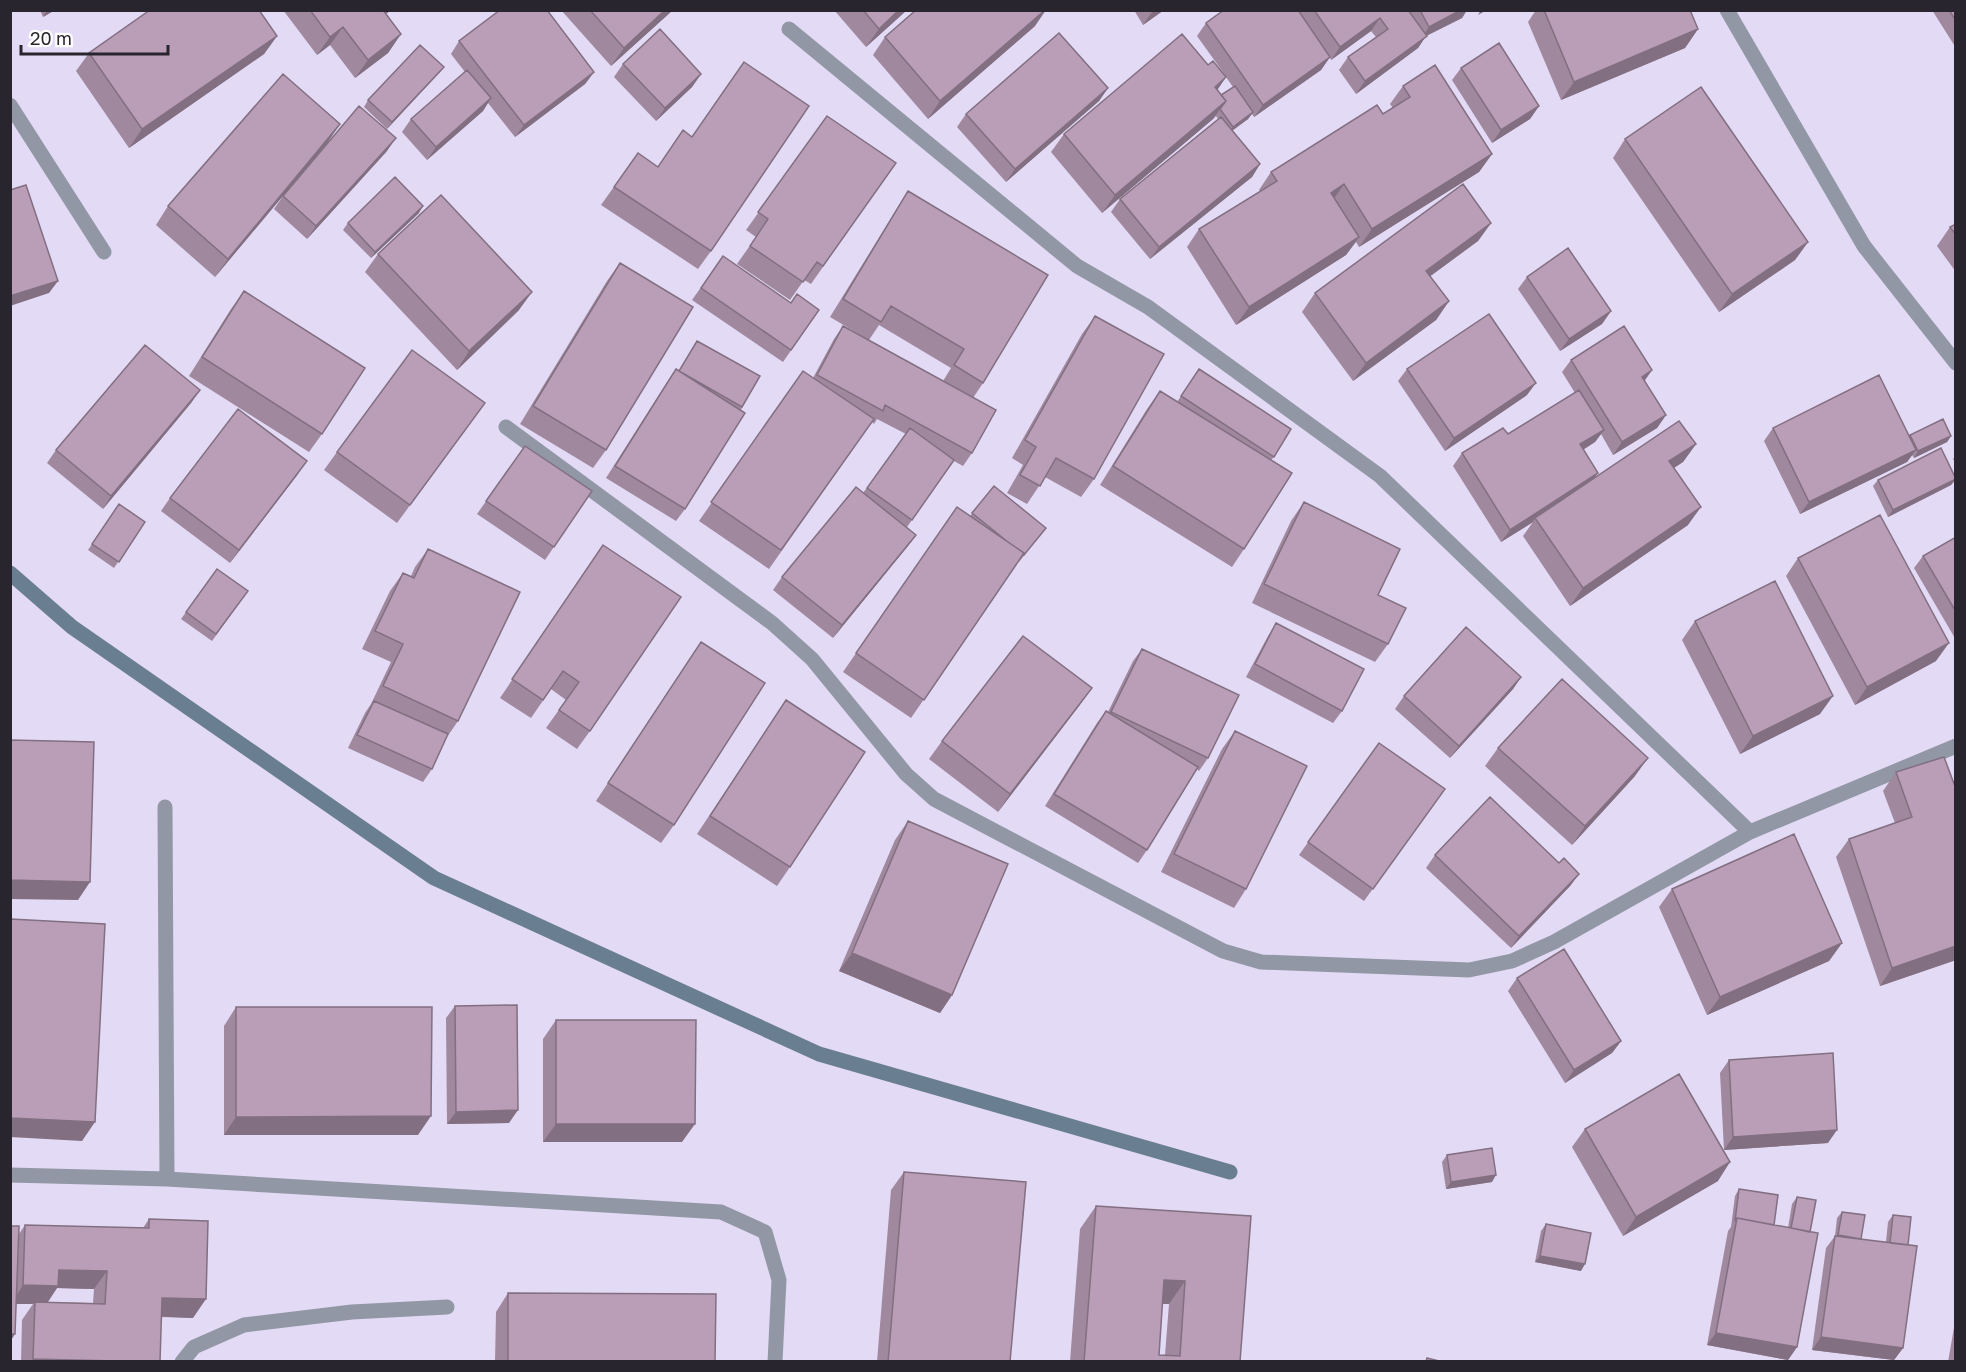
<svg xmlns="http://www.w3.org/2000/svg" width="1966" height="1372" font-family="'Golos Text',sans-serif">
<rect width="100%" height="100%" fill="#e3daf6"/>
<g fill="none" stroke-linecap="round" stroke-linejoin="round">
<path stroke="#6a7e92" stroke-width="15" d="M10,573l62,54 362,251 385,176 411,118"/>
<path stroke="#9297a5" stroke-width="15" d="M1727,10l137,236 92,117
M789,29l288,237 71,41 232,169 370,356
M10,105l94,147
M506,427l266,196 40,36 94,115 28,25 289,152 38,11 208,8 43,-9 42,-19 196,-110 206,-86
M165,807l2,372
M10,1175l157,4 554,33 44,20 14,48 -4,82
M182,1362l12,-15 50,-22 108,-13 95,-5"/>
</g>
<path fill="#a0889e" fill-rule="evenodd" d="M40,10h15l-12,7z
M283,10h108l-5,4 15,20 -13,19 -33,25 -25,-33 -13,10z
M561,10h112l-62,56z
M834,10h73l-41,37z
M1134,10h30l-21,15z
M1224,10h243l-5,8 -36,18 -8,12 -62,46 -17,-24 9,-13 28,-20 -5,-6 -40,29 -1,-3 -9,13 -67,47 -2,-3 -4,5 -16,11 28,34 -8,13 -102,82 -39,-47 9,-13 98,-80 -2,-3 -3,3 -111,94 -51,-61 13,-18 161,-59 -28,-39 9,-13zM1226,77l7,10 -12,8 -4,-5z
M1536,10h154l8,19 -13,19 -124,52 -33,-78z
M1932,10h24v38z
M1035,26l-107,93 -55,-64 12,-18z
M277,36l-13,18 -135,94 -53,-77 13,-18z
M459,41l135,31 -9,12 -70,53 -27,-34 -5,8 -56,49 -25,-28 9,-13 54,-47 -14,-18z
M623,64l78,10 -9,13 -36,34 -42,-44z
M1461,68l78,38 -9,13 -38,24 -40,-63z
M439,73l-52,56 -23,-22 4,-7z
M1403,86l89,68 -13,18 -120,75 -3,-5 -10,13 -110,70 -49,-78 12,-18 61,-38 -1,-1 12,-18 112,-58 10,-6 -3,-4z
M1108,88l-9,13 -93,81 -49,-55 9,-13z
M827,116l69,47 -85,121 -7,-4 -14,20 -53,-36 19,-27 -10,-7z
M1625,139l183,103 -13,18 -76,52 -106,-154z
M328,142l-113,135 -59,-52 12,-19z
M387,151l-80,88 -33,-30 9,-13z
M638,153l73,98 -13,18 -97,-64z
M908,191l75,192 -10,15 -1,55 -9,13 -9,-5 -47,66 9,8 -9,12 -74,91 -60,-48 9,-13 81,-84 43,-59 -29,-15 -3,5 -2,-2 -103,147 -70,-48 104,-150 10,7 21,-39 9,-13 100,55 8,-13 -72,-43 -10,15 -39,-23 66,-107z
M419,213l-48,45 -28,-28 5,-7z
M1491,223l-13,18 -48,35 19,25 -13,19 -83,61 -51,-69 13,-19z
M1956,224v48l-19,-26 13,-19z
M378,254l141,56 -62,60 -92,-98z
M723,256l68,47 28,7 -36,52 -91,-62z
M620,263l-14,187 -13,18 -73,-44 87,-143z
M1527,277l84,34 -9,13 -42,27 -42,-62z
M244,291l78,143 -13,18 -120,-76 42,-67z
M1095,316l-1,163 -13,18 -36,-20 -18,27 -20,-11 16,-28 -11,-7 70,-124z
M697,341l63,35 -75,133 -9,12 -70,-43 61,-96 9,-13 3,2z
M1571,360l81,10 -8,11 22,34 -9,13 -44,27 -12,-21 -6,8 -12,8 12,27 101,-33 -13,18 -9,6 14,57 -118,81 -47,-70 10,-14 -32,20 -48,-76 9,-13 46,-19 67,-41 -13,-21z
M1199,369l75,88 -3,3 -27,89 -12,18 -132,-82 47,-76 13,-18 17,11z
M1407,369l120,26 -82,56 -47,-70z
M200,390l-9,13 -88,106 -56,-46 9,-13z
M485,403l-88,120 -73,-53 13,-18z
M1773,428l136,9 1,-2 41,1 -4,6 -33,16 -2,-3 -5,7 -107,52 -36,-73z
M525,446l67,45 -47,69 -68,-46z
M1956,455v9l-3,-5z
M298,474l-68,89 -69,-52 9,-13z
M1956,479l-5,6 -63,32 -15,-31 5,-6z
M994,486l52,42 -27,34v-1l-108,157 -68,-46 114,-165 13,9z
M1304,502l74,93 10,49 -13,18 -123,-59 39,-82z
M119,504l26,18 -31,46 -26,-18z
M1956,537v103l-42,-72 9,-12z
M603,545l-13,186 -13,18 -31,-21 20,-28 -15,-11 -20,29 -31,-20z
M428,549l30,172 -11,16 -15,32 -9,13 -75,-34 17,-35 6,-9 20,-42 -29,-13 28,-58 13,-18 8,3 4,-9z
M1798,558l138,103 -81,44 -69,-129z
M217,569l31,22 -36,50 -31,-22z
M1695,621l125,93 -80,40 -58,-114z
M1276,623l66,88 -9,12 -87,-46 22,-41z
M701,642l-27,183 -13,18 -65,-42z
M1142,649l66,109 -9,13 -2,-2 -50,81 -9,13 -93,-57 52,-83 9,-12 2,1 25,-51z
M1521,677l-8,12 -63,69 -55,-49 9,-13z
M1092,688l-13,18 -81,106 -69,-53 13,-18z
M786,700l4,167 -13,19 -80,-52z
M1235,731l11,158 -12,19 -73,-36 61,-123z
M1379,743l66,46 -81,112 -65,-46z
M1498,748l137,28 -63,69 -87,-79z
M1896,772l60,17v171l-76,26 -44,-129 13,-18 46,-16 -12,-32z
M908,821l44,174 -12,18 -101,-42 56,-131z
M1435,855l124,8 20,11 -9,12 -59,62 -85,-80z
M1672,889l170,54 -13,18 -122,54 -48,-108z
M1517,978l104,63 -9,12 -47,30 -57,-92z
M455,1006l54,117 -62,1 -1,-106z
M236,1007l182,128h-194v-109z
M556,1020l126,122h-139v-103z
M1729,1060l99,83 -104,7 -4,-77z
M1585,1129l133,52 -95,55 -51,-89z
M1447,1155l45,27 -46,7 -4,-27z
M904,1172l106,190h-133l14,-172z
M1739,1189l35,36 14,3 4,-24 5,-7 13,35 -13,115 -9,13 -81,-15 21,-114 3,-4 4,-31z
M1096,1206l155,10 -11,146h-170l10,-133zM1162,1304h7l-4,51h-6z
M1842,1212l19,27 25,3 2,-20 5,-7 15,30 -5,103 -9,12 -82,-10 14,-102 9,-12 2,-18z
M149,1219l44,99 -32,-1 -1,45h-139l1,-42 11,-16h-17l3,-70 6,-9 118,3zM57,1288l37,1 -1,14 -46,-1z
M1546,1224l35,47 -46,-9 6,-31z
M508,1293l207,69h-220l1,-50z
M1956,1316v46h-8z"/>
<path fill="#826f81" d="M47,10h8l-12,7z
M381,10h10l-22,17z
M665,10h8l-62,56 13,-18z
M899,10h8l-41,37 13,-18z
M1045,10h1l-11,16 -107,93 12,-18z
M1154,10h10l-21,15 9,-13z
M1461,10h6l-5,8 -36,18 -8,12 -62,46 9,-13 55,-41 9,-13z
M1481,10h6l-9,5z
M1380,18l-9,13 -40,29 9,-13z
M343,27l-13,18 -13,10 13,-18z
M1698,29l-13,19 -124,52 13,-18z
M401,34l-13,19 -33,25 13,-18z
M277,36l-13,18 -135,94 13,-19z
M1330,57l-9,13 -67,47 9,-12z
M444,67l-5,6 -52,56 5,-7z
M594,72l-9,12 -70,53 9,-12z
M701,74l-9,13 -36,34 9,-13z
M1226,77l-12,18 1,-8z
M1108,88l-9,13 -93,81 9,-13z
M491,98l-8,13 -56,49 9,-13z
M1226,101l-13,18 -111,94 13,-18z
M1539,106l-9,13 -38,24 9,-13z
M1253,112l-5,7 -20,15 5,-7z
M340,124l-12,18 -113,135 13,-18z
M396,138l-9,13 -80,88 9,-13z
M1492,154l-13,18 -120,75 13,-18z
M1260,164l-8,13 -102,82 9,-12z
M1344,184l-13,19v-10z
M423,206l-4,7 -48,45 4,-6z
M1491,223l-13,18 -65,48 13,-18z
M1359,237l-13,18 -110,70 13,-18z
M1808,242l-13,18 -76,52 13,-18z
M58,281l-9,12 -39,13v-10z
M532,292l-13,18 -62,60 12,-19z
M1449,301l-13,19 -83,61 13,-18z
M1611,311l-9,13 -42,27 9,-12z
M1652,370l-9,13 -1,-6z
M1536,383l-9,12 -82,56 9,-13z
M200,390l-9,13 -88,106 8,-13z
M1666,415l-9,13 -44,27 9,-13z
M1604,430l-9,12 -24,15 9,-13z
M1951,436l-4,6 -33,16 4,-7z
M1696,444l-13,18 -27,17 13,-18z
M1916,450l-9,12 -107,52 9,-12z
M307,461l-9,13 -68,89 9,-13z
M1598,473l-9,13 -54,32 -2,4 -32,20 9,-12z
M1956,479l-5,6 -63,32 5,-7z
M1701,507l-13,18 -118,81 13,-18z
M916,535l-9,12 -74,91 9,-13z
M1949,643l-13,18 -81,44 12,-18z
M1521,677l-8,12 -63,69 9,-12z
M1092,688l-13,18 -81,106 12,-18z
M1833,696l-13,18 -80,40 13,-18z
M1648,758l-13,18 -63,69 13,-19z
M1579,874l-9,12 -59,62 8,-12z
M10,880l80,2 -12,18 -68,-1z
M1842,943l-13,18 -122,54 13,-18z
M1956,946v14l-76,26 12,-18z
M852,953l100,42 -12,18 -101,-42z
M1621,1041l-9,12 -47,30 9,-13z
M518,1110l-9,13 -62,1 9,-12z
M431,1116l-13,19h-194l12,-18z
M10,1118l85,4 -13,19 -72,-4z
M556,1124h139l-13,18h-139z
M1837,1130l-9,13 -104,7 9,-13z
M1730,1162l-12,19 -95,55 13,-19z
M1496,1175l-4,7 -46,7 5,-7z
M1540,1256l45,8 -4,7 -46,-9z
M59,1270l48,1 -13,18 -37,-1 -11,17 -11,-3 -2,2h-22l12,-19z
M1164,1280l21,1 -16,23 -22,-1z
M162,1298l44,1 -13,19 -44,-2z
M1716,1333l81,14 -9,13 -81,-15z
M10,1334h5l-5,8z
M1821,1337l82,11 -9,12 -82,-10z
M33,1359l98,3h-99z"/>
<path fill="#ba9eb8" stroke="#826f81" stroke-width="1.5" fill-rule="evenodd" d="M150,10h109l18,26 -135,93 -53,-76z
M310,10h73l18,24 -33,26 -25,-33 -13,10z
M500,10h47l47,62 -70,53 -65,-84z
M590,10h75l-41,38z
M863,10h36l-20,19z
M916,10h129l-105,91 -55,-64z
M1224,10h74l32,47 -67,48 -57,-82z
M1314,10h94l19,26 -62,45 -17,-24 40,-28 -8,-11 -40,29z
M1420,10h41l-32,17z
M1544,10h146l8,19 -124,53z
M1949,10h7v11z
M660,29l41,45 -36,34 -42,-44z
M1059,33l49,55 -93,81 -49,-55z
M1182,34l26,31 5,-4 13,16 -11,10 11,14 -111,94 -51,-61z
M1499,43l40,63 -38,24 -40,-62z
M420,45l24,22 -52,55 -24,-22z
M744,62l65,44 -98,145 -97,-64 24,-34 20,14 25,-37 9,7z
M1435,65l57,89 -120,75 -28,-45 -13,9 28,44 -110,70 -50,-78 78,-48 -6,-9 106,-67 6,9 27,-17 -7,-11z
M467,70l24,28 -55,49 -25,-28z
M283,74l57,50 -112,135 -60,-53z
M1235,86l18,26 -20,15 -13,-18 6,-8 -5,-6z
M1701,87l107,155 -76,52 -107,-155z
M359,106l37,32 -80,88 -33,-30z
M827,116l69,47 -73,103 -6,-4 -14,20 -53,-36 18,-27 -10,-7z
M1221,117l39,47 -101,83 -39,-48z
M395,177l28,29 -48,46 -27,-29z
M1463,184l28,39 -65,48 23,30 -83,62 -51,-70z
M26,185l32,96 -48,15v-106z
M908,191l140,84 -65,108 -29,-18 10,-16 -73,-43 -10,16 -38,-23z
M441,195l91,97 -63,59 -91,-97z
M1956,224v11l-6,-8z
M1568,248l43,63 -42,28 -42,-62z
M723,256l68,47 6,-9 22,16 -28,40 -90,-62z
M620,263l73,44 -87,143 -73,-44z
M244,291l121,77 -43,66 -120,-77z
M1489,314l47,69 -82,55 -47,-69z
M1095,316l69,38 -70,125 -38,-21 -16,28 -20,-11 16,-28 -11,-7z
M843,326l153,84 -24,43 -87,-48 -2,6 -66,-36z
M1624,326l28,44 -10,7 24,38 -44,27 -51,-82z
M697,341l63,35 -18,31 -63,-36z
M145,345l55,45 -89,106 -55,-46z
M412,350l73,53 -75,102 -73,-53z
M676,369l69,44 -60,96 -70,-43z
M1199,369l92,60 -17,28 -93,-61z
M803,371l71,48 -93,131 -70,-48z
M1879,375l37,75 -107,52 -36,-74z
M1579,390l25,40 -24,14 18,29 -88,57 -48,-77 41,-25 5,6z
M1160,391l132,82 -48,76 -131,-83z
M238,409l69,52 -68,89 -69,-52z
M1943,419l8,17 -33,15 -8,-16z
M1679,421l17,23 -27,17 32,46 -118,81 -48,-70z
M910,428l44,32 -42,60 -45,-32z
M525,446l67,45 -38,56 -68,-46z
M1941,448l15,31 -63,31 -15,-30z
M994,486l52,42 -22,27 -1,-1 1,-1 -16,-11 -36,-29z
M856,487l60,48 -74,90 -60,-48z
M1304,502l96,47 -22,46 28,13 -18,36 -124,-60z
M119,504l26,18 -26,40 -27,-18z
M957,507l67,46 -100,147 -68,-47z
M1880,515l69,128 -82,44 -69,-129z
M1956,537v75l-33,-56z
M603,545l78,52 -91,134 -31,-21 20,-28 -16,-11 -20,29 -31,-21z
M428,549l92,43 -62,129 -75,-35 20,-42 -28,-13 28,-58 11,5z
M217,569l31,22 -32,43 -30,-22z
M1775,581l58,115 -80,40 -58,-115z
M1276,623l88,46 -22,42 -87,-47z
M1466,627l55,50 -62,69 -55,-50z
M1023,636l69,52 -82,106 -68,-53z
M701,642l64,41 -91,142 -66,-42z
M1142,649l97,46 -31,63 -97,-46z
M1562,679l86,79 -63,68 -87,-78z
M786,700l79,52 -75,115 -80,-51z
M374,701l74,33 -16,35 -75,-34z
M1106,711l92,56 -51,83 -93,-56z
M1235,731l72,35 -61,123 -72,-35z
M10,740l84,2 -4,140 -80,-2z
M1379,743l66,46 -72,100 -65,-47z
M1944,757l12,32v157l-64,22 -43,-129 63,-22 -16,-45z
M1490,797l69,66 5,-5 15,16 -60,62 -84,-81z
M908,821l100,43 -56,131 -100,-42z
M1794,834l48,109 -122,54 -48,-108z
M10,919l95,5 -10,198 -85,-4z
M1564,949l57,92 -47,29 -57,-92z
M517,1005l1,105 -62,2 -1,-106z
M236,1007h196l-1,109 -195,1z
M556,1020h140l-1,104h-139z
M1833,1053l4,77 -104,7 -4,-77z
M1679,1074l51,88 -94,55 -51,-88z
M1492,1148l4,27 -45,7 -4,-27z
M904,1172l122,10 -16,180h-122z
M1739,1189l39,6 -4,30 -37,-7 -2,3z
M1797,1197l19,3 -6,32 -19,-4z
M1096,1206l155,10 -11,146h-156zM1164,1280l21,1 -5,75 -21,-1z
M1842,1212l23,3 -4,24 -23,-4z
M1893,1215l18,2 -3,28 -18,-2z
M1737,1218l81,15 -21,114 -81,-14z
M149,1219l59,2 -2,78 -44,-1 -2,64 -127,-3 2,-57 70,2 2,-33 -48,-1 -1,16 -35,-1 2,-60 124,3z
M1546,1224l45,9 -6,31 -45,-8z
M10,1226h9l-4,108h-5z
M1835,1236l82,10 -14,102 -82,-11z
M508,1293l208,1 -1,68h-207z
M1427,1358l16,4h-17z"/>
<rect width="1966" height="1372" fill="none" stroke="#28252f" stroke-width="24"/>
<path d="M21 45v9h147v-9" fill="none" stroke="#28252f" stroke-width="3"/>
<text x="30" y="45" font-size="18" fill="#28252f" stroke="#ffffff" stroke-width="4.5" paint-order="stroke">20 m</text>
</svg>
